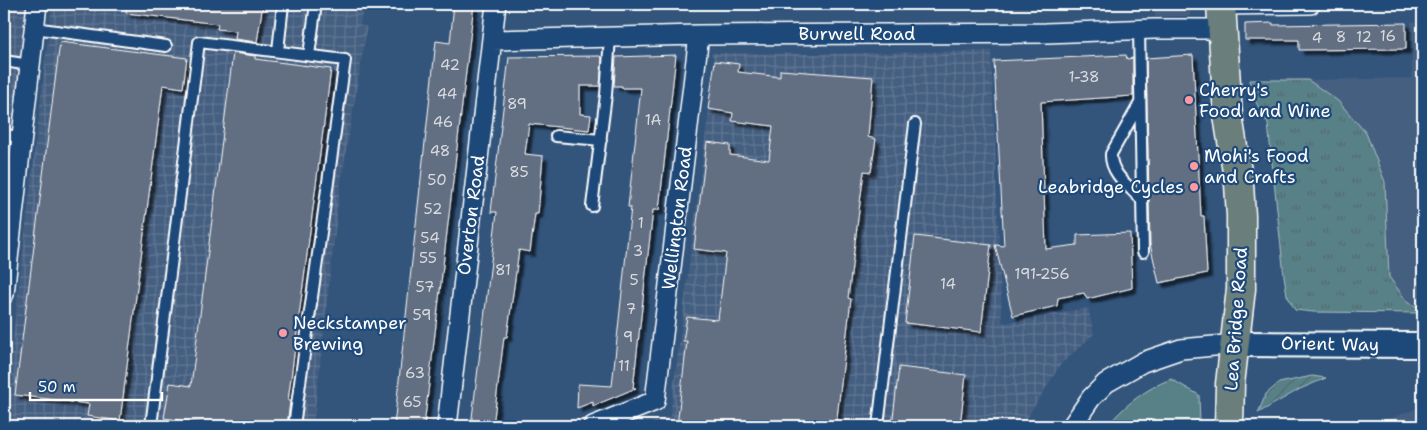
<svg xmlns="http://www.w3.org/2000/svg" width="1427" height="430" font-family="'Shantell Sans',sans-serif">
<defs>
<pattern id="industrial-grid" width="8" height="8" patternUnits="userSpaceOnUse" patternTransform="scale(1.25)"><rect width="8" height="8" fill="#455f81"/><path d="M0 4h8M4 0v8" fill="none" stroke="#617794"/></pattern>
<pattern id="park-tufts" width="24" height="20" patternUnits="userSpaceOnUse" patternTransform="scale(1.25)"><rect width="24" height="20" fill="#588187"/><path d="M3 7l-1-3M5 7V3M7 7l1-3M15 17l-1-3M17 17v-4M19 17l1-3" fill="none" stroke="#53696c"/></pattern>
<pattern id="garden-furrows" width="10" height="10" patternUnits="userSpaceOnUse" patternTransform="scale(1.25)"><rect width="10" height="10" fill="#588187"/><path d="M-1 1l2-2M0 10L10 0M9 11l2-2" fill="none" stroke="#53696c"/></pattern>
<filter id="shadow"><feDropShadow dx="4.5" dy="4.5" stdDeviation="1" flood-color="#0009"/></filter>
</defs>
<rect width="100%" height="100%" fill="#33557c"/>
<filter id="ink" filterUnits="userSpaceOnUse"><feTurbulence type="fractalNoise" baseFrequency=".02" numOctaves="2"/><feDisplacementMap in="SourceGraphic" scale="10" xChannelSelector="R" yChannelSelector="G"/><feConvolveMatrix kernelMatrix="1 2 1 2 8 2 1 2 1" color-interpolation-filters="sRGB"/></filter>
<g filter="url(#ink)">
<path fill="#455f81" d="M1154,4h36v12l-35,1z
M1411,22h12v287l-15,-6 -19,-26 -4,-95 -47,-81 -30,-21 104,-2z
M1423,406v20h-52z"/>
<path fill="url(#industrial-grid)" d="M4,4h33l-33,290z
M52,4h312l-4,21 7,2 -27,161 -27,238h-290l-13,-8 -5,-13z
M991,51l11,270 3,2 83,-15 6,26 -33,30 -39,62h-378l26,-10 45,-355 -4,-8 100,1z"/>
<path fill="#588187" stroke="#acc0c3" d="M1171,379l28,16 1,31h-93c18,-21 38,-37 64,-47z"/>
<path fill="url(#park-tufts)" stroke="#acc0c3" d="M1249,80h59l30,21 28,32 19,49 4,95 19,26 15,6v4l-110,-1 -18,-2 -8,-15 -3,-19 -16,-152c-7,-13 -18,-29 -19,-44z"/>
<path fill="url(#garden-furrows)" stroke="#acc0c3" d="M1312,376l14,2 -26,11 -42,24 8,-19 13,-11z"/>
<path fill="#626e81" stroke="#fff" filter="url(#shadow)" d="M127,4h136l-6,38 -22,-3 1,-8 -19,-2 1,-5 -92,-11z
M454,4h20l-50,422h-30l42,-385 14,2z
M1273,23v2l133,-2v26l-107,1v-10h-54v-16z
M60,42l127,16 -4,30 -20,-3 -43,336 -33,-5 2,-12 -74,-9z
M233,53l22,3v3l76,10 -43,332h2l-3,25h-68l-55,-8 6,-35 21,3z
M676,55l-17,155h-6l-20,178h3l-43,18v-4l-16,6 1,-24 34,2 19,-179h-3l13,-119h-19v-2h-8l2,-29z
M1126,55l1,4 6,-1v38l-92,6 5,147 31,-4v-10l53,-2 2,55 -45,11 -3,-6 -26,5 -1,8 -44,10 -18,-71 9,1 -10,-185z
M1193,55l8,161h3l3,57 -48,10 -9,-39 -4,-186z
M600,56l2,2 -2,28h-20v28l11,1 -2,15 -60,-6 -4,30 18,2 -5,58h-3l-5,38 -11,-2 -12,87h-3l-11,89h-22l26,-214h-6l18,-155z
M715,61l24,3 -1,8 42,5v-7l93,7 -5,60 8,2 -5,33 -7,-1 -16,127 3,1 -15,127h-159l10,-85h-4l4,-24 31,3 8,-67 -32,-4 13,-107 23,3v10l39,5 4,-34 -41,-5 1,-8 -25,-4z
M915,236l76,9 -10,87 -76,-9z
M899,367l67,8 -6,51h-68z"/>
<g fill="none" stroke-linecap="round" stroke-linejoin="round">
<g stroke="#fff" stroke-width="14">
<path id="service" d="M34,28l132,18
M1139,29l4,223
M278,51l5,-47
M309,55l7,-51
M4,61l26,4
M1140,103l-29,51c-1,20 19,33 31,46
M4,135l18,2
M556,136l45,4
M592,206l14,-111 4,-58
M151,426l48,-384 146,18 -51,366
M878,426l37,-302"/>
</g>
<g stroke="#fff" stroke-width="22">
<path id="minor" d="M1221,5l89,-1
M492,40l207,-5 347,-2 108,-4h68
M4,294l33,-290
M447,426l49,-422
M593,426l62,-25 44,-366
M1072,426l19,-28 15,-15 37,-21 38,-13 55,-5"/>
</g>
<g stroke="#fff" stroke-width="28">
<path id="tertiary" d="M1236,344l187,1"/>
</g>
<g stroke="#fff" stroke-width="31">
<path id="primary" d="M1221,4l7,112 11,68 2,32v73l-11,95 -1,42"/>
</g>
<use href="#service" stroke="#1f4a7a" stroke-width="10"/>
<use href="#minor" stroke="#1f4a7a" stroke-width="19"/>
<use href="#tertiary" stroke="#1f4a7a" stroke-width="24"/>
<use href="#primary" stroke="#6b7f7c" stroke-width="28"/>
</g>
</g>
<g fill="#ff9aa2" stroke="#1f4a7a" stroke-width="2">
<circle cx="1189" cy="100" r="5"/>
<circle cx="1194" cy="166" r="5"/>
<circle cx="1194" cy="187" r="5"/>
<circle cx="283" cy="333" r="5"/>
</g>
<g text-anchor="middle" dominant-baseline="central" stroke-width="4.5" stroke-linejoin="round" paint-order="stroke">
<g font-size="15" fill="#d8dbe0">
<text x="1388" y="36">16</text>
<text x="1341" y="37">8</text>
<text x="1364" y="37">12</text>
<text x="1317" y="38">4</text>
<text x="450" y="65">42</text>
<text x="1084" y="77">1-38</text>
<text x="447" y="94">44</text>
<text x="517" y="104">89</text>
<text x="653" y="120">1A</text>
<text x="443" y="122">46</text>
<text x="440" y="151">48</text>
<text x="519" y="172">85</text>
<text x="437" y="180">50</text>
<text x="433" y="209">52</text>
<text x="641" y="223">1</text>
<text x="430" y="238">54</text>
<text x="638" y="251">3</text>
<text x="428" y="258">55</text>
<text x="503" y="270">81</text>
<text x="1042" y="274">191-256</text>
<text x="634" y="280">5</text>
<text x="948" y="284">14</text>
<text x="425" y="287">57</text>
<text x="631" y="309">7</text>
<text x="422" y="315">59</text>
<text x="628" y="337">9</text>
<text x="624" y="366">11</text>
<text x="415" y="373">63</text>
<text x="412" y="402">65</text>
</g>
<g font-size="18" fill="#fff" stroke="#1f4a7a">
<text x="857" y="34">Burwell Road</text>
<text transform="translate(471 215) rotate(-83)">Overton Road</text>
<text transform="translate(677 218) rotate(-83)">Wellington Road</text>
<text transform="translate(1236 319) rotate(-86)">Lea Bridge Road</text>
<text transform="translate(1330 344) rotate(1)">Orient Way</text>
</g>
<g font-size="18" fill="#fff" stroke="#1f4a7a" text-anchor="start">
<text x="1199" y="90">Cherry's<tspan x="1199" dy="21">Food and Wine</tspan></text>
<text x="1204" y="156">Mohi's Food<tspan x="1204" dy="21">and Crafts</tspan></text>
<text x="1184" y="187" text-anchor="end">Leabridge Cycles</text>
<text x="293" y="323">Neckstamper<tspan x="293" dy="21">Brewing</tspan></text>
</g>
</g>
<rect width="1427" height="430" fill="none" stroke="#1f4a7a" stroke-width="20"/>
<rect x="10" y="10" width="1407" height="410" fill="none" stroke="#fff" stroke-width="2" filter="url(#ink)"/>
<path d="M30 392v8h132v-8" fill="none" stroke="#ffffff" stroke-width="2.5"/>
<text x="38" y="392" font-size="15" fill="#ffffff" stroke="#1f4a7a" stroke-width="4" paint-order="stroke">50 m</text>
</svg>
